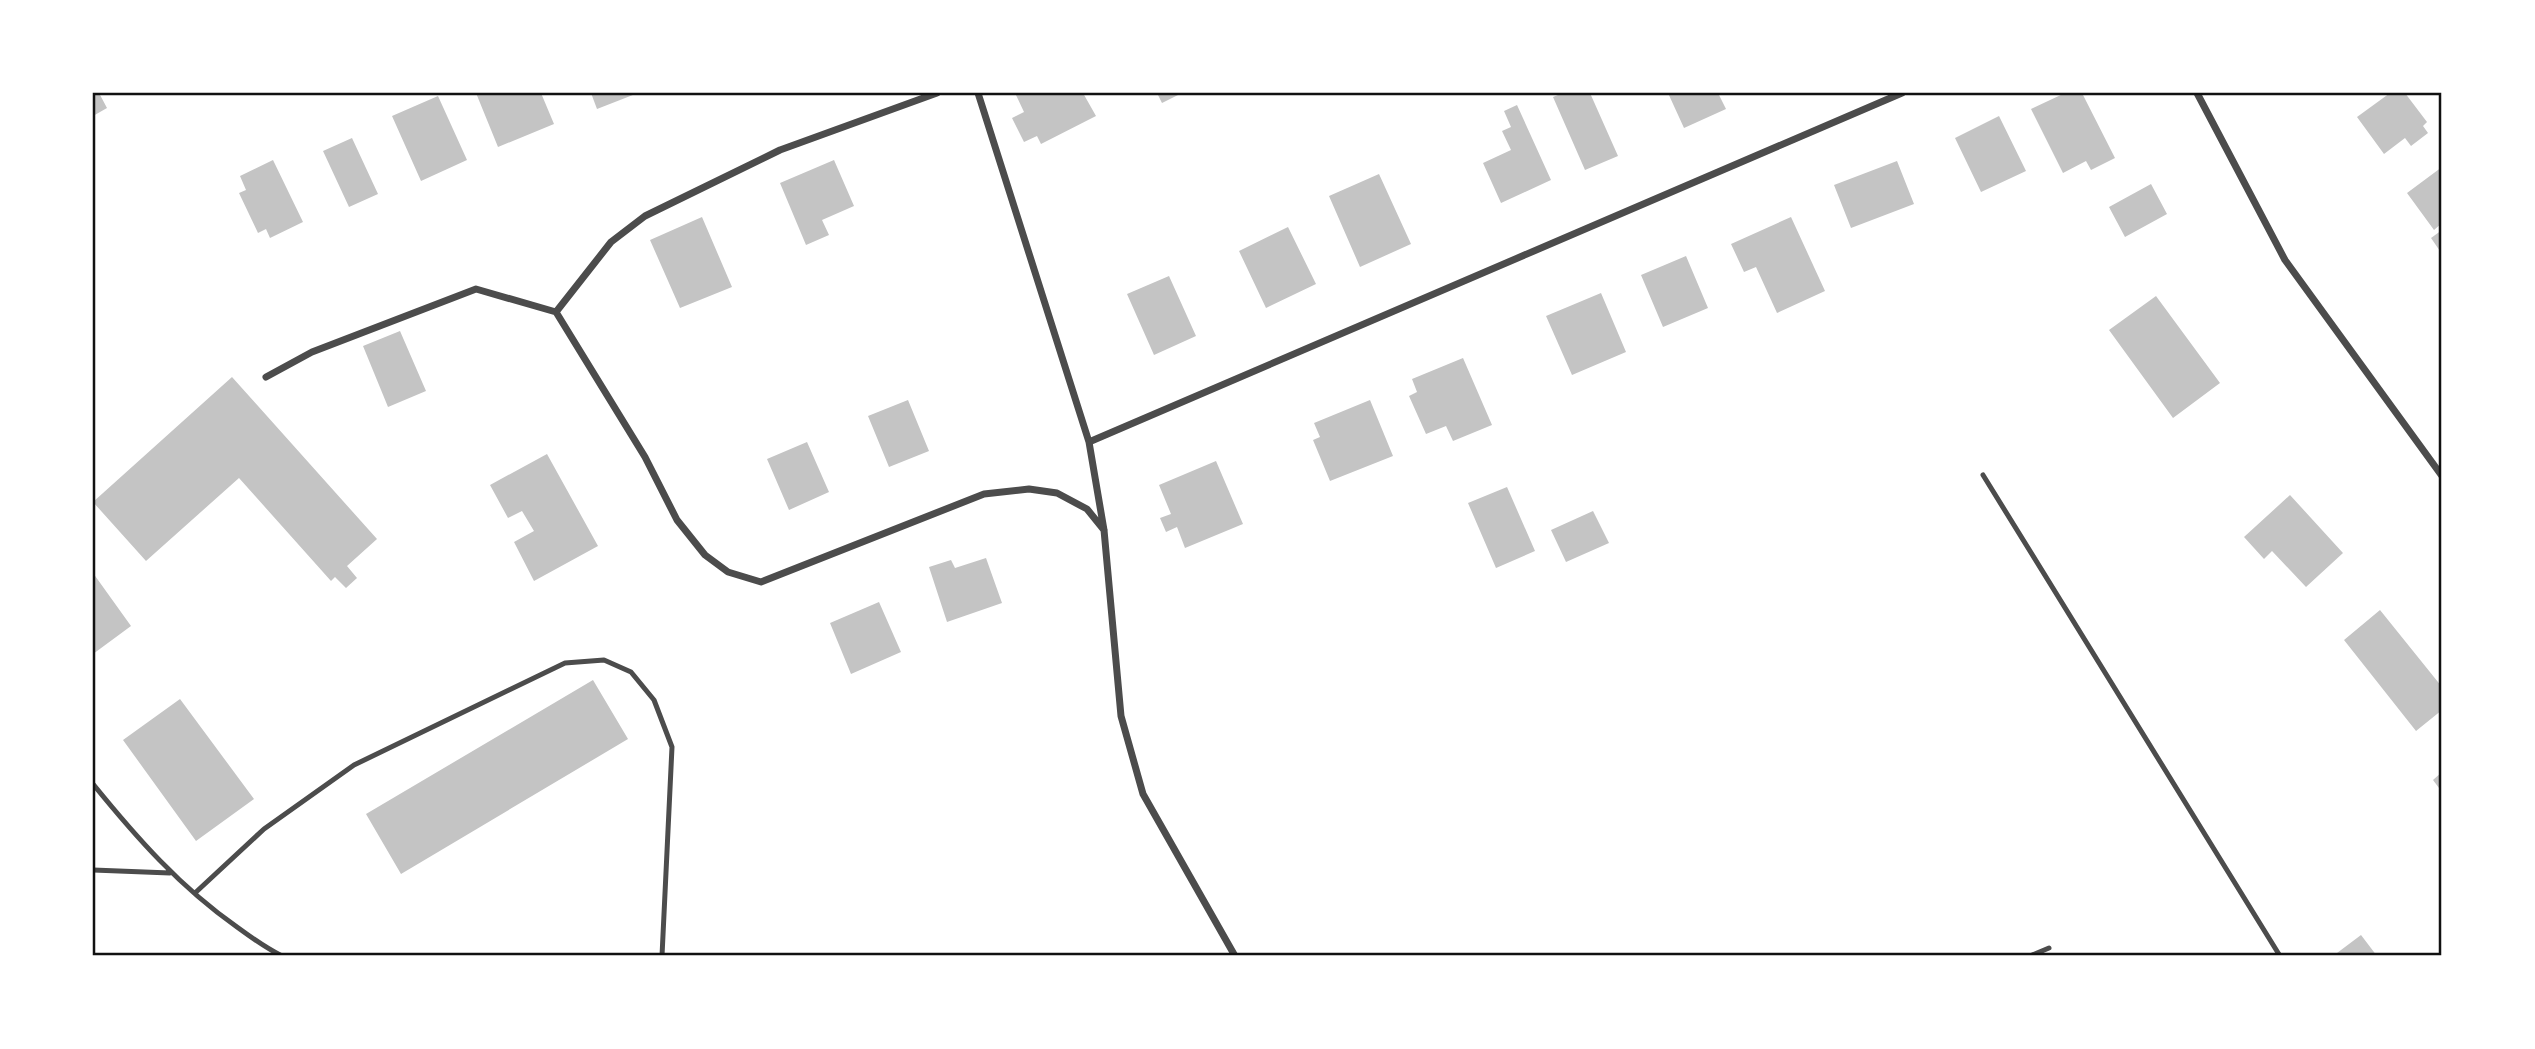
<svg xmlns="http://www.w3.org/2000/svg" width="2535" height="1049" font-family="'PT Serif',serif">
<rect width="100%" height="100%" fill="#fff"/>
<path fill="#c4c4c4" d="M93,93h6l8,15 -14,8z
M476,93h65l13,31 -56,23z
M591,93h47l-41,16z
M1015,93h68l13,23 -55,28 -4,-8 -13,6 -12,-24 12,-6z
M1157,93h25l-20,10z
M1563,93h27l28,63 -33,14 -32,-73z
M1668,93h50l8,16 -42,19z
M2065,93h17l33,65 -24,12 -5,-9 -23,12 -32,-64z
M2390,93h15l22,29 -4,4 5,7 -17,13 -6,-8 -21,16 -27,-37z
M438,96l29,64 -46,21 -29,-65z
M1517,105l34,75 -50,23 -18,-40 28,-13 -9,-19 9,-4 -7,-16z
M1999,116l27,55 -45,21 -26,-54z
M352,138l26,56 -29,13 -26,-56z
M273,160l30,62 -33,16 -4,-9 -8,4 -19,-40 7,-3 -6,-14z
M834,160l20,46 -32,14 7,15 -23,10 -26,-62z
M1897,161l17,43 -63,24 -17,-43z
M2442,167v56l-8,7 -27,-37z
M1379,174l32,70 -51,23 -31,-71z
M2151,184l16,30 -42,23 -16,-30z
M702,217l30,70 -52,21 -30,-68z
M1791,217l34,74 -48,22 -21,-46 -12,5 -13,-28z
M1288,227l28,57 -50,24 -27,-57z
M2442,230v24l-11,-16z
M1686,256l22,52 -45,19 -22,-52z
M1169,276l27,60 -42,19 -27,-61z
M1601,293l25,59 -54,23 -26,-59z
M2156,296l64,87 -47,35 -64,-88z
M400,331l26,60 -38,16 -25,-61z
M1463,358l29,67 -39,16 -7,-15 -20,8 -17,-38 8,-4 -5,-13z
M232,377l145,162 -30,27 10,12 -11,10 -11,-11 -4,4 -92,-103 -93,83 -53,-59z
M908,400l21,51 -40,16 -21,-51z
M1370,400l23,56 -63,25 -17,-41 7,-3 -6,-14z
M807,442l22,50 -40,18 -22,-51z
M547,454l51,92 -64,35 -20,-39 20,-11 -12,-20 -14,7 -18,-33z
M1216,461l27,63 -58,24 -8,-21 -11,5 -6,-14 11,-4 -12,-29z
M1507,487l28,64 -39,17 -28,-65z
M2290,495l53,58 -37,34 -34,-36 -8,8 -20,-22z
M1593,511l16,32 -43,19 -15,-32z
M986,558l16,45 -55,19 -18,-55 22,-7 4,8z
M93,573l38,53 -38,28z
M879,602l22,50 -50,22 -21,-51z
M2380,610l62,77v23l-26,21 -72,-91z
M593,680l35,59 -227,135 -35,-60z
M180,699l74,100 -58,42 -73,-101z
M2442,772v20l-9,-12z
M2361,935l16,21h-44z"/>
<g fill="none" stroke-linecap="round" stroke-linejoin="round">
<path stroke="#4c4c4c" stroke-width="5" d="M1983,475l297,481
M93,784c43,53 87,103 144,143 15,11 29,21 45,29
M93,870l77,3
M195,893l69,-64 90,-64 211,-102 39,-3 27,12 23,28 18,47 -10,209
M2030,956l19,-8"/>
<path stroke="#4c4c4c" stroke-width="7" d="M978,93l111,349 15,88 17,186 22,78 92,162
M2197,93l88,167 157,216
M556,312l55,-70 34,-26 135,-66 157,-57
M266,377l46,-25 164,-63 80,23 89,145 32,63 28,35 23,17 33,10 223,-88 45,-5 28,4 30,16 17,21
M1089,442l813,-349"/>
</g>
<rect width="2535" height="1049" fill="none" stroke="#ffffff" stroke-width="189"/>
<rect x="94" y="94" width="2346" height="860" fill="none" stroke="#111" stroke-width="2.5"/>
</svg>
